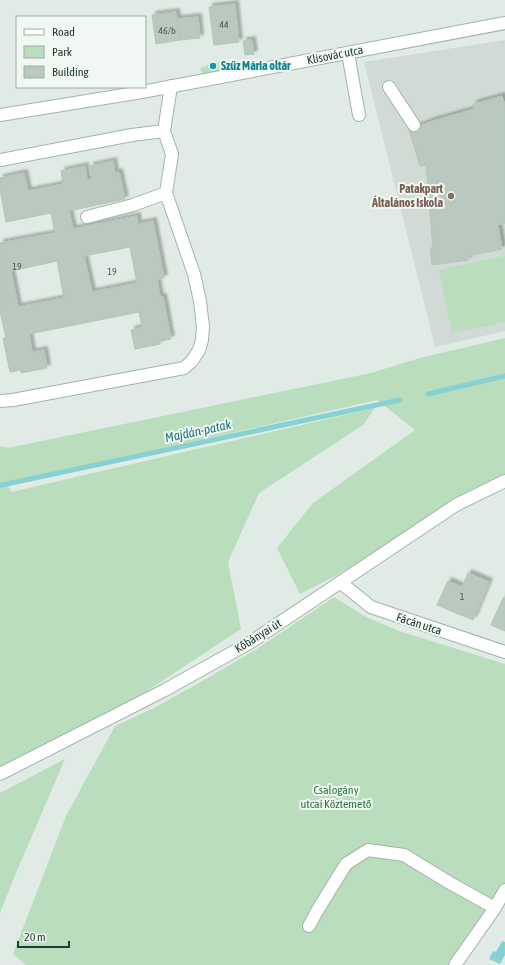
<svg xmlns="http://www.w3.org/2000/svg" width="505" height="965" font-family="'Asap Condensed',sans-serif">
<defs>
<filter id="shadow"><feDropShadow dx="3.5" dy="-3.5" stdDeviation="1" flood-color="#0004"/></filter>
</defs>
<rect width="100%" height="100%" fill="#e0ebe5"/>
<path fill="#cfdbd4" d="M505,40v291l-70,16 -71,-285z"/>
<path fill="#b9ddbd" d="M219,62l1,10 -18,2 -2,-6z
M505,256v66l-53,11 -13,-63z
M505,338v143l-49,24 -119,70 -37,19 -23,-46 36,-45 102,-73 -38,-30 -370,84 4,8 364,-84 -12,17 -104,68 -31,69 13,67 -94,62 -147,80v-325l8,2 363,-75 49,-15z
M334,597l32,20 33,14 106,33v226l-50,75h-429l-13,-11 53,-138 49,-90 39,-18 52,-29 51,-30z
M65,759l-52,121 -13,33v-120z"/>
<path fill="#87d1d2" d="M502,941l3,1v13l-5,9 -11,-5 4,-8 3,1z"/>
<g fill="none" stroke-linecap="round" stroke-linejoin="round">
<path stroke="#87d1d2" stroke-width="5" d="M428,394l77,-18
M0,485h2l398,-85"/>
</g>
<path fill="#b9c9c0" stroke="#b3c5bb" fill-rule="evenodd" filter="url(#shadow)" d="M235,4l4,38 -25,3 -5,-38z
M176,12l4,28 -24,4 -4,-29z
M198,17l2,21 -20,2 -3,-21z
M252,40l2,14 -9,1 -2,-14z
M502,96l3,9v118l-7,2 4,24 -34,7v4l-36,5 -2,-17h3l-7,-83 -6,1 -11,-36 23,-9 42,-12 -1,-5z
M113,161l2,12 4,-1 6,27 -56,12 4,18 64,-13 1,8 15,-3 11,57 -7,2 3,17h3l8,42 -11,2v3l-25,5 -4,-19 11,-3 -3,-15 -110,22 3,18 12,-2 3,18 -26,5v-3l-11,2 -7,-34h3l-6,-27v-68l55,-10 -4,-20 -45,9 -6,-33v-11l24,-5 4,18 35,-7 -2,-13 24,-5 2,14 5,-1 -2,-13zM130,247l7,36 -45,9 -8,-36zM57,261l7,37 -46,9 -7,-36z
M468,573l21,9 -16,38 -36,-15 11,-24 14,6z
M503,598l2,1v32l-14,-6z"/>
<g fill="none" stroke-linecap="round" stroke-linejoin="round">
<g stroke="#a3b3ab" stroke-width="14">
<path id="minor" d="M348,53l11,62
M389,87l25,38
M0,115l142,-23 363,-69
M0,160l132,-25 32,-4
M87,217l46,-12 33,-12
M0,401l13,-1 171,-32 8,-7 7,-11 3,-10 1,-13 -3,-26 -6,-27 -28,-81 6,-39 -8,-23 7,-45
M340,582l31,25 134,45
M0,774l165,-84 86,-48 205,-137 49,-24
M309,926l8,-15 29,-47 22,-14 36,5 46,28 45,25
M455,965l40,-57 10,-18"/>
</g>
<use href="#minor" stroke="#fff" stroke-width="12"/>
</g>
<circle fill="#0f9aa8" stroke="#f1f8f3" stroke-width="1.5" cx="213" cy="66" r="4"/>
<circle fill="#8d6e63" stroke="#f1f8f3" stroke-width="1.5" cx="451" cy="196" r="4"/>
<g text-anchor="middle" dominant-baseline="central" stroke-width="4" stroke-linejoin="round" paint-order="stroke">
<g font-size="10" fill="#475f55">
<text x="224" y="24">44</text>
<text x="167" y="30">46/b</text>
<text x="17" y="266">19</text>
<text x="112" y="271">19</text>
<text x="462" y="596">1</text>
</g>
<g font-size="12" fill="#213c31" stroke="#f1f8f3">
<text transform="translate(335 55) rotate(-11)">Klisovác utca</text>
<text transform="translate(419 624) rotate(18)">Fácán utca</text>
<text transform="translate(258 636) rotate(-32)">Kőbányai út</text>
</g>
<g font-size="12" font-weight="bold" fill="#0d838f" stroke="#f1f8f3" text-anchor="start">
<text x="221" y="66">Szűz Mária oltár</text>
</g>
<g font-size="12" font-weight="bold" fill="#785e54" stroke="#f1f8f3" text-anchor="end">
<text x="443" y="189">Patakpart<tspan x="443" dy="14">Általános Iskola</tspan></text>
</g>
<g font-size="12" fill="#2a743c" stroke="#f1f8f3">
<text x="336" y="790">Csalogány<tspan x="336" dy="14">utcai Köztemető</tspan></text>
</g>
<g font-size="13" font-style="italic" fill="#1a7679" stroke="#f1f8f3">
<text transform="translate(198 431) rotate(-12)">Majdán-patak</text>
</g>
</g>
<rect x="16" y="16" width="130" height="72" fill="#f1f8f3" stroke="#9eada5"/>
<rect x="24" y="29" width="20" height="6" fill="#ffffff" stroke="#9eada5"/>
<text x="52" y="36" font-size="12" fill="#213c31">Road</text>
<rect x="24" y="46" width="20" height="12" fill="#b9ddbd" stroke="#9eada5"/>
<text x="52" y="56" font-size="12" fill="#213c31">Park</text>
<rect x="24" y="66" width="20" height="12" fill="#b9c9c0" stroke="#9eada5"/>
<text x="52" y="76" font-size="12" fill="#213c31">Building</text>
<path d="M18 941v6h51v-6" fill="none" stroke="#213c31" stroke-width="2"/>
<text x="24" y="941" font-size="12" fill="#213c31" stroke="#f1f8f3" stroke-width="3" paint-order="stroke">20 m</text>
</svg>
